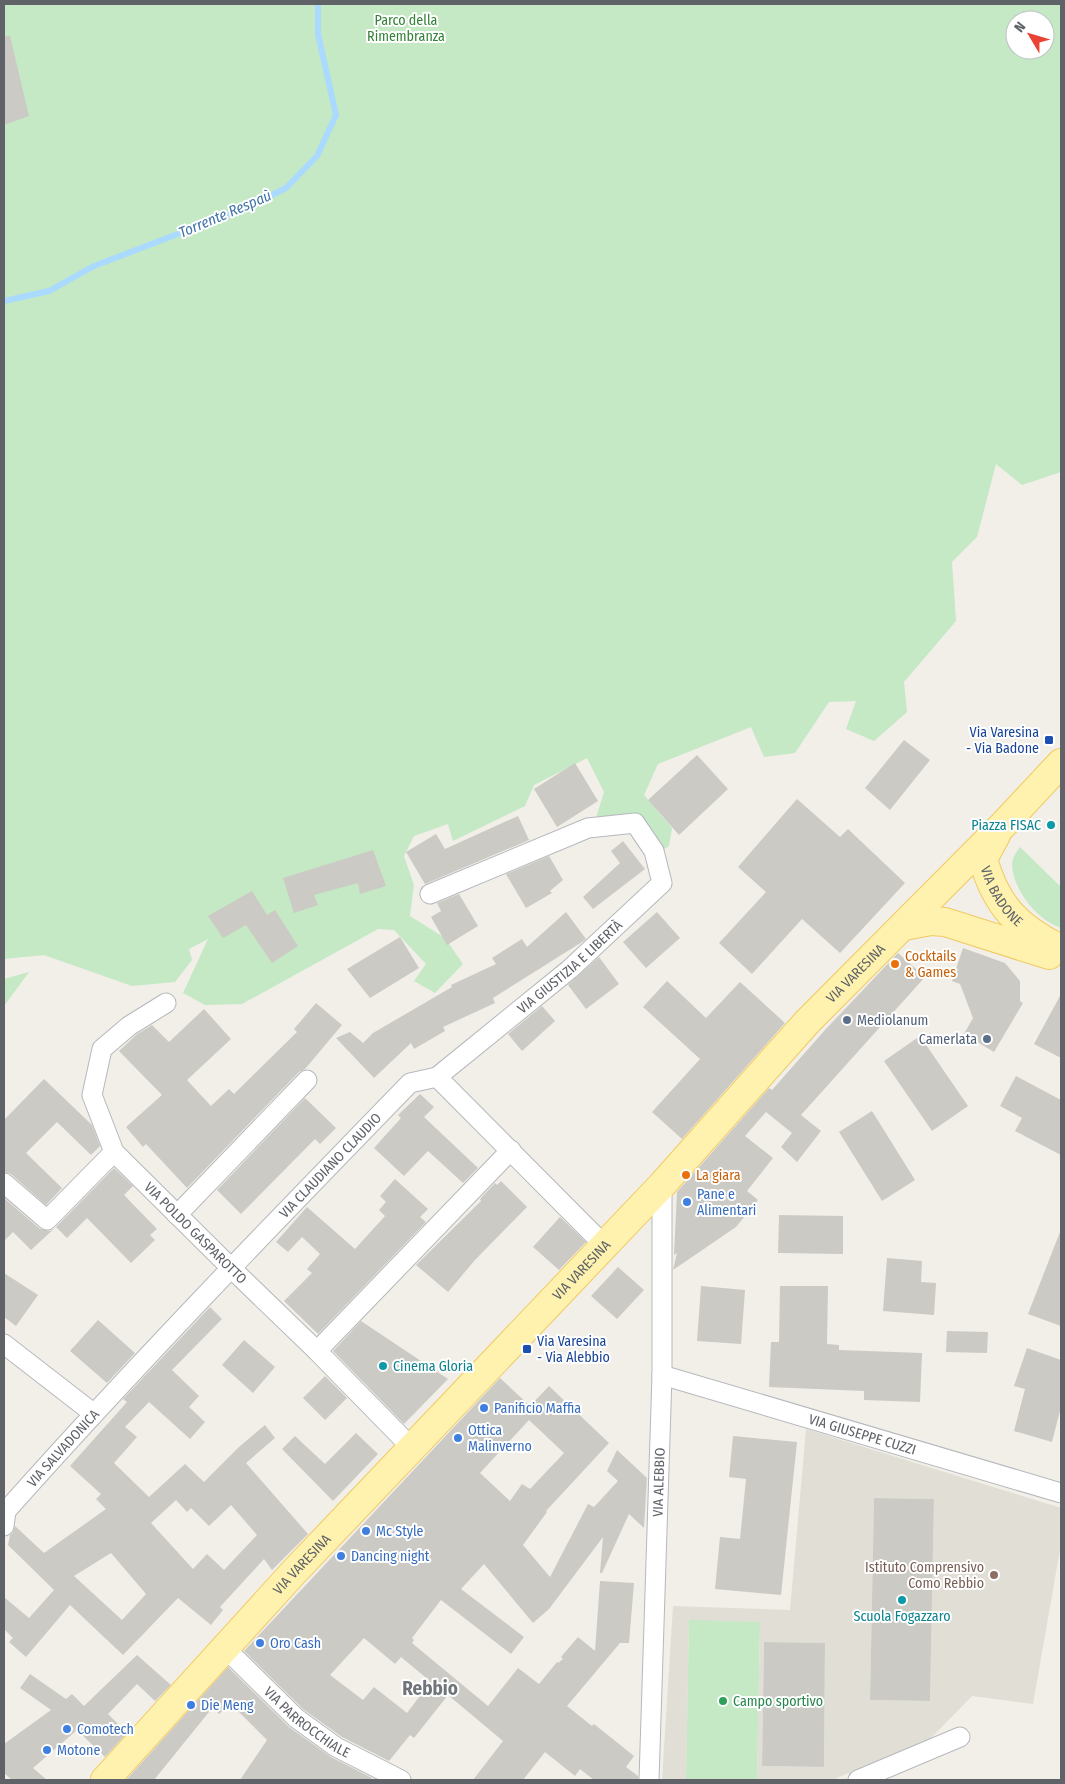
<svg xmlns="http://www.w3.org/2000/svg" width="1065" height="1784" font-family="'Fira Sans Condensed',sans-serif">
<rect width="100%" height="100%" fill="#f1efe8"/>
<path fill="#e1ded6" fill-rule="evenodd" d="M806,1429l255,79v36l-28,160 -61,-8 -42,43 -98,41h-75l3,-158 -71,-1 -3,159h-24l11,-174 117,4zM874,1498l60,1 -4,202 -60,-1zM764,1642l61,1 -1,124 -62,-1z"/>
<path fill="#c5e8c5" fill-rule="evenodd" d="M4,4h1057v468l-39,13 -26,-21 -19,73 -25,25 4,59 -52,61 3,30 -33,29 -28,-12 10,-28 -27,1 -34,51 -31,4 -13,-30 -93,37 -14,31 28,33 -3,18 -11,7 -26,-26 -36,-9 8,-26 -17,-34 -53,27 -9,21 -72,35 -5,-17 -34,12 -10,20 10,29 -4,31 35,22 18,26 -28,29 -21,-12 12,-17 -32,-34 -16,-1 -136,75 -37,1 -22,-12 25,-54 -19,10 3,11 -17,22 -43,4 -88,-31 -40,4zM1015,20h30v30h-30z
M1020,847l41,40v41c-4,-2 -10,-4 -14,-7 -17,-11 -34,-35 -35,-56 0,-7 4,-12 8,-18z
M29,972l-25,34v-27z
M689,1620l71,2 -3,158h-71z"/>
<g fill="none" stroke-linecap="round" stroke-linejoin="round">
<path stroke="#aadaff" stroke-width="6" d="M4,301l45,-10 45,-25 152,-58 40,-20 31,-32 19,-41 -18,-81v-30"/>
</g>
<path fill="#cccac5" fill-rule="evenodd" d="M4,36h6l19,80 -25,9z
M904,740l26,20 -40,50 -25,-22z
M697,755l31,34 -49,46 -31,-35z
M575,763l23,38 -41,26 -23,-38z
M797,799l43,38 8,-8 57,54 -65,70 -38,-34 -50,55 -33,-31 47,-51 -28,-25z
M518,816l11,24 -104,44 -19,-32 30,-18 9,15z
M623,841l22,28 -52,40 -10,-12 37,-34 -9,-12z
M373,850l13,36 -26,8 -2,-11 -44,12 4,10 -24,8 -11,-35z
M549,856l14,24 -13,11 2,2 -26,15 -20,-34z
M252,891l15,24 8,-5 23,36 -26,17 -26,-38 -23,13 -15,-22z
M459,894l19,32 -31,19 -16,-28 10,-6 -4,-8z
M566,912l20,27 -4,3 -89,56 2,5 -52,24 2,4 -31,18 -3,-6 -37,35 -38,-40 14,-6 13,11 10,-10 79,-46 -1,-2 45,-21 -4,-6 30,-19 5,8z
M657,912l23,26 -34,30 -23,-26z
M400,937l19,31 -49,30 -23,-29z
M963,948l42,15 15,18v20l3,2 -29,49 -30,-18 9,-16 -13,-34 -8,-3z
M898,953l27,24 -124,138 20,16 -24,31 -16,-15 11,-14 -26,-21 -21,24 28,22 -26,33 11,9 -22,27 -63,43 4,-17 -3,2 3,-63 92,-104 3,2 53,-60z
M599,957l20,27 -33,25 -18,-24z
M667,981l39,37 34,-36 45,41 -103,116 -30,-27 48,-53 -57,-52z
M1061,994v64l-27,-14z
M316,1003l26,22 -37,44 -6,3 -112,116 -41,-44 -3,3 -17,-20 36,-32 -43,-44 17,-16 16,-10 17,17 35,-33 27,30 -44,41 24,26 18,-17 5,5 63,-62 -3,-3z
M542,1006l13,15 -33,30 -14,-17z
M920,1036l48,70 -36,25 -48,-70z
M1016,1076l45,24v55l-46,-24 7,-13 -22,-12z
M44,1079l48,46 8,21 -9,9 -34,-33 -31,31 36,35 -16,17 -35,-31 -7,-2v-52z
M420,1094l14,13 -10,10 54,51 -15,15 -35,-32 -24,25 -30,-28 27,-30 -3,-3z
M305,1098l31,30 -16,16 -5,-5 -74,75 -24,-24z
M872,1111l43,69 -33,21 -43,-69z
M114,1168l19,18 -9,9 33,34 -7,6 5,5 -24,23 -44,-45 -20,20 -11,-11 -25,23 -18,-18 -9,9v-43l36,31 10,2 5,-3z
M395,1179l33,30 -8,8 6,5 -108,112 -34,-33 28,-28 -5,-4 13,-15 -18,-17 -14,15 -12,-10 31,-35 48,42 30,-33 -6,-6 7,-8 -6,-6z
M501,1181l26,26 -52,53 -27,32 -32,-27 65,-64 -1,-2 15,-16 2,2z
M779,1215l64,1v38l-65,-1z
M560,1217l26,25 -27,28 -26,-23z
M1060,1232l1,1v93l-33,-12z
M887,1258l35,3 -1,21 15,1 -2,32 -51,-4z
M618,1267l26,23 -27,29 -26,-23z
M4,1273l34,22 -22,31 -12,-9z
M701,1286l44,4 -4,54 -44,-3z
M780,1286h48l-1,58 12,1v5l83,3 -2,49 -56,-2v-9l-95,-4 2,-45h8z
M210,1307l12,12 -50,51 27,26 -10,11 16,15 -15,17 -41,-37 -24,25 12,10 -23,26 35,34 36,-33 19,18 35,-35 26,-22 10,13 -29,25 62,71 -36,36 -8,-11 -44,48 3,3 -12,15 -33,-27 -55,57 -53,-50 -44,52 -17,-15 4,-4 -9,-9v-32l25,21 25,-28 -46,-45 2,-10 3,-3 2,-6 29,27 62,-44 -10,-10 5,-5 -31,-28 57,-64 -4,-3zM176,1500l11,12 4,-4 18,18 22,-21 26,30 -33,35 -17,-16 -14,15 -42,-46zM111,1553l35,41 -24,26 -48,-44z
M98,1320l37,33 -28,30 -37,-32z
M361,1321l87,58 -44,45 -71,-73z
M947,1331l41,1 -1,21 -41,-1z
M244,1340l31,27 -22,26 -31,-28z
M1027,1348l34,12v47l-9,35 -38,-11 11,-42 -11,-3z
M325,1376l22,22 -22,22 -22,-22z
M500,1378l30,28 19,-20 60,57 -63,68 1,1 -24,33 27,32 38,-73 6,3 24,-26 -11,-10 10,-21 30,28 -3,50 -15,-14 -27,59h-2l3,-36 -54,72 -16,14 -49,-59 -23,25 63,48 -13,17 -70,-54 -29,38 2,2 -2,3 76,63 30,-38 21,16 18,-22 1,1 5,-4 -2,-2 17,-20 17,14 5,-70 34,2 -5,60h-9l-53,63 25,20 2,-2 40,32 -8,11 12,9v4h-44l-14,-11 -5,7 -30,-24 -22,28h-50l30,-39 -55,-46 -34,43 -4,-3 -21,26 -47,-24 -39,-28 -59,-58zM529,1420l35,33 -34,36 -8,-5 -12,17 -30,-28zM364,1638l31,26 6,-7 29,24 -3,3 1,1 -21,28 -33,-26 -11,13 -33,-25z
M356,1433l22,21 -45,47 -51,-52 13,-13 30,28z
M733,1436l64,6 -16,153 -66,-6 5,-52 20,2 6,-60 -17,-2z
M874,1498l60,1 -4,202 -60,-1z
M764,1642l61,1 -1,124 -62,-1z
M137,1655l34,30 -16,16 -18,-17 -29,30 19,19 -22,24 -28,-27 -44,38 14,12h-35l-8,-7v-29l47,-34 -31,-22 10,-14 36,25 6,-5 12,12z
M228,1667l61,60 42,30 41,21 -1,2h-131l27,-40 -36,-36 -12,10 -6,-7 -59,73h-26l-1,-1z"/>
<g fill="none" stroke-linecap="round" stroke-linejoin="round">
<g stroke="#b5b8bc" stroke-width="21">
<g id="street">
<path id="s1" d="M166,1003l-37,23 -27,23 -10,46 22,57 116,115 87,84 94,96"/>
<path d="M437,1077l168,169"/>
<path d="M4,1183l43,37 67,-68"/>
<path d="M177,1215l130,-135"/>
<path d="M4,1344l89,69"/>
<path d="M317,1351l194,-201"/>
<path id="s2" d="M662,1375l399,118"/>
<path id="s3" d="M4,1526l2,-15c131,-147 267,-287 404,-428l27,-6 133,-108 92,-86 -8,-32 -19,-28 -47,5 -158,66"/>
<path id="s4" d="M225,1648l71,70 40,29 65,33"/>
<path id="s5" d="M649,1780l13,-405v-190"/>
<path d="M858,1780l102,-43"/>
</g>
</g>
<g stroke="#f2c960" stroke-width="30">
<g id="primary">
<path id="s6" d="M996,835l-13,24c13,47 35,69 78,90"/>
<path d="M904,926l27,-5 14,1 104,33"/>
<path id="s7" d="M105,1780l188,-207 369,-388 146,-164 196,-197 57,-61"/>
</g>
</g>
<use href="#street" stroke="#fff" stroke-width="19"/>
<use href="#primary" stroke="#fff2af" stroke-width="28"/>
</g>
<g fill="#1a4fb4" stroke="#fff" stroke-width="2">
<rect x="1044" y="735" width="10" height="10" rx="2.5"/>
<rect x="522" y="1344" width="10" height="10" rx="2.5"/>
</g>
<g fill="#0f9aa8" stroke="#fff" stroke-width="2">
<circle cx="1051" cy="825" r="5"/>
<circle cx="383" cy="1366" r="5"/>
<circle cx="902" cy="1600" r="5"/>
</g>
<g fill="#e8710a" stroke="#fff" stroke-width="2">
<circle cx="895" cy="964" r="5"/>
<circle cx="686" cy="1175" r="5"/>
</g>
<g fill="#5c6f8a" stroke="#fff" stroke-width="2">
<circle cx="847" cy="1020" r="5"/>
<circle cx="987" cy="1039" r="5"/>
</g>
<g fill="#3f7fe0" stroke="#fff" stroke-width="2">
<circle cx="687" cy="1202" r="5"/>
<circle cx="484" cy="1408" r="5"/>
<circle cx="458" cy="1438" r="5"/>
<circle cx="366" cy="1531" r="5"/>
<circle cx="341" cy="1556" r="5"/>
<circle cx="260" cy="1643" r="5"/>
<circle cx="191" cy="1705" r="5"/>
<circle cx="67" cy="1729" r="5"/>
<circle cx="47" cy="1750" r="5"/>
</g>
<circle fill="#8d6e63" stroke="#fff" stroke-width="2" cx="994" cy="1575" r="5"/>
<circle fill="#2e9e5b" stroke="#fff" stroke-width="2" cx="723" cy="1701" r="5"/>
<g text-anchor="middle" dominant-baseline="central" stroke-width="4" stroke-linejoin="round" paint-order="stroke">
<g font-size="14" fill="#348238" stroke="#fff">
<text x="406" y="20">Parco della<tspan x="406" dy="16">Rimembranza</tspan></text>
</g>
<g font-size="14" fill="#164399" stroke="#fff" text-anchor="end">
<text x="1039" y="732">Via Varesina<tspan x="1039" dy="16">- Via Badone</tspan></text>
<text x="537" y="1341" text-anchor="start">Via Varesina<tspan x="537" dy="16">- Via Alebbio</tspan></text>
</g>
<g font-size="14" fill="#0d838f" stroke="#fff" text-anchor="end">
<text x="1041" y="825">Piazza FISAC</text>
<text x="393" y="1366" text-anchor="start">Cinema Gloria</text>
<text x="902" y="1616" text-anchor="middle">Scuola Fogazzaro</text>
</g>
<g font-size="14" fill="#5f6368" stroke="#fff">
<text stroke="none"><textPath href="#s6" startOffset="69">VIA BADONE</textPath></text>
<text stroke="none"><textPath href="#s3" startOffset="804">VIA GIUSTIZIA E LIBERTÀ</textPath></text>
<text stroke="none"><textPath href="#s7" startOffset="1102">VIA VARESINA</textPath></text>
<text stroke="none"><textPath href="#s3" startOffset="489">VIA CLAUDIANO CLAUDIO</textPath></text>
<text stroke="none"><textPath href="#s1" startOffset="302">VIA POLDO GASPAROTTO</textPath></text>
<text stroke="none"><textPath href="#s7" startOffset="698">VIA VARESINA</textPath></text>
<text stroke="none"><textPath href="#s2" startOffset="209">VIA GIUSEPPE CUZZI</textPath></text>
<text stroke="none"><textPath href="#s3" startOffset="100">VIA SALVADONICA</textPath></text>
<text stroke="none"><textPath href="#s5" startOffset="298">VIA ALEBBIO</textPath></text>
<text stroke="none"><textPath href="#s7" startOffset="292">VIA VARESINA</textPath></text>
<text stroke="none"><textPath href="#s4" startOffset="111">VIA PARROCCHIALE</textPath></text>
</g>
<g font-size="14" fill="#c56008" stroke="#fff" text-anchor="start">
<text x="905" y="956">Cocktails<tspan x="905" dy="16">&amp; Games</tspan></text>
<text x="696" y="1175">La giara</text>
</g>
<g font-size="14" fill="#4e5e75" stroke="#fff" text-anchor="start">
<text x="857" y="1020">Mediolanum</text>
<text x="977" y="1039" text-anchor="end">Camerlata</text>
</g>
<g font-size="14" fill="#366cbe" stroke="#fff" text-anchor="start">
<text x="697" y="1194">Pane e<tspan x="697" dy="16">Alimentari</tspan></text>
<text x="494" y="1408">Panificio Maffia</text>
<text x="468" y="1430">Ottica<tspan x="468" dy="16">Malinverno</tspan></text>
<text x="376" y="1531">Mc Style</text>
<text x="351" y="1556">Dancing night</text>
<text x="270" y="1643">Oro Cash</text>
<text x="201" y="1705">Die Meng</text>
<text x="77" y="1729">Comotech</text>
<text x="57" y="1750">Motone</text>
</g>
<g font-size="14" fill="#785e54" stroke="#fff" text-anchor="end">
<text x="984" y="1567">Istituto Comprensivo<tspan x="984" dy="16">Como Rebbio</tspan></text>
</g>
<g font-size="14" fill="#27864d" stroke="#fff" text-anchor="start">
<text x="733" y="1701">Campo sportivo</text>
</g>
<g font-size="15" font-style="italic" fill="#4174aa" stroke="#fff">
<text transform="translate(225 214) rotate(-23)">Torrente Respaù</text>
</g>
<g font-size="19" font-weight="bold" fill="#70757a" stroke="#fff">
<text x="430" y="1688">Rebbio</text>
</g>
</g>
<rect width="1065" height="1784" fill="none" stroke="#5f6368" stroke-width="10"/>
<g transform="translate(1030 35) rotate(308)"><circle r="24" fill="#ffffff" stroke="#bfc1c3"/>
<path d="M0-4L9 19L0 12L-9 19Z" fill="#ea4335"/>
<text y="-8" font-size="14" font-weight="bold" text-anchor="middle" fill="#5f6368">N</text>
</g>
</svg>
